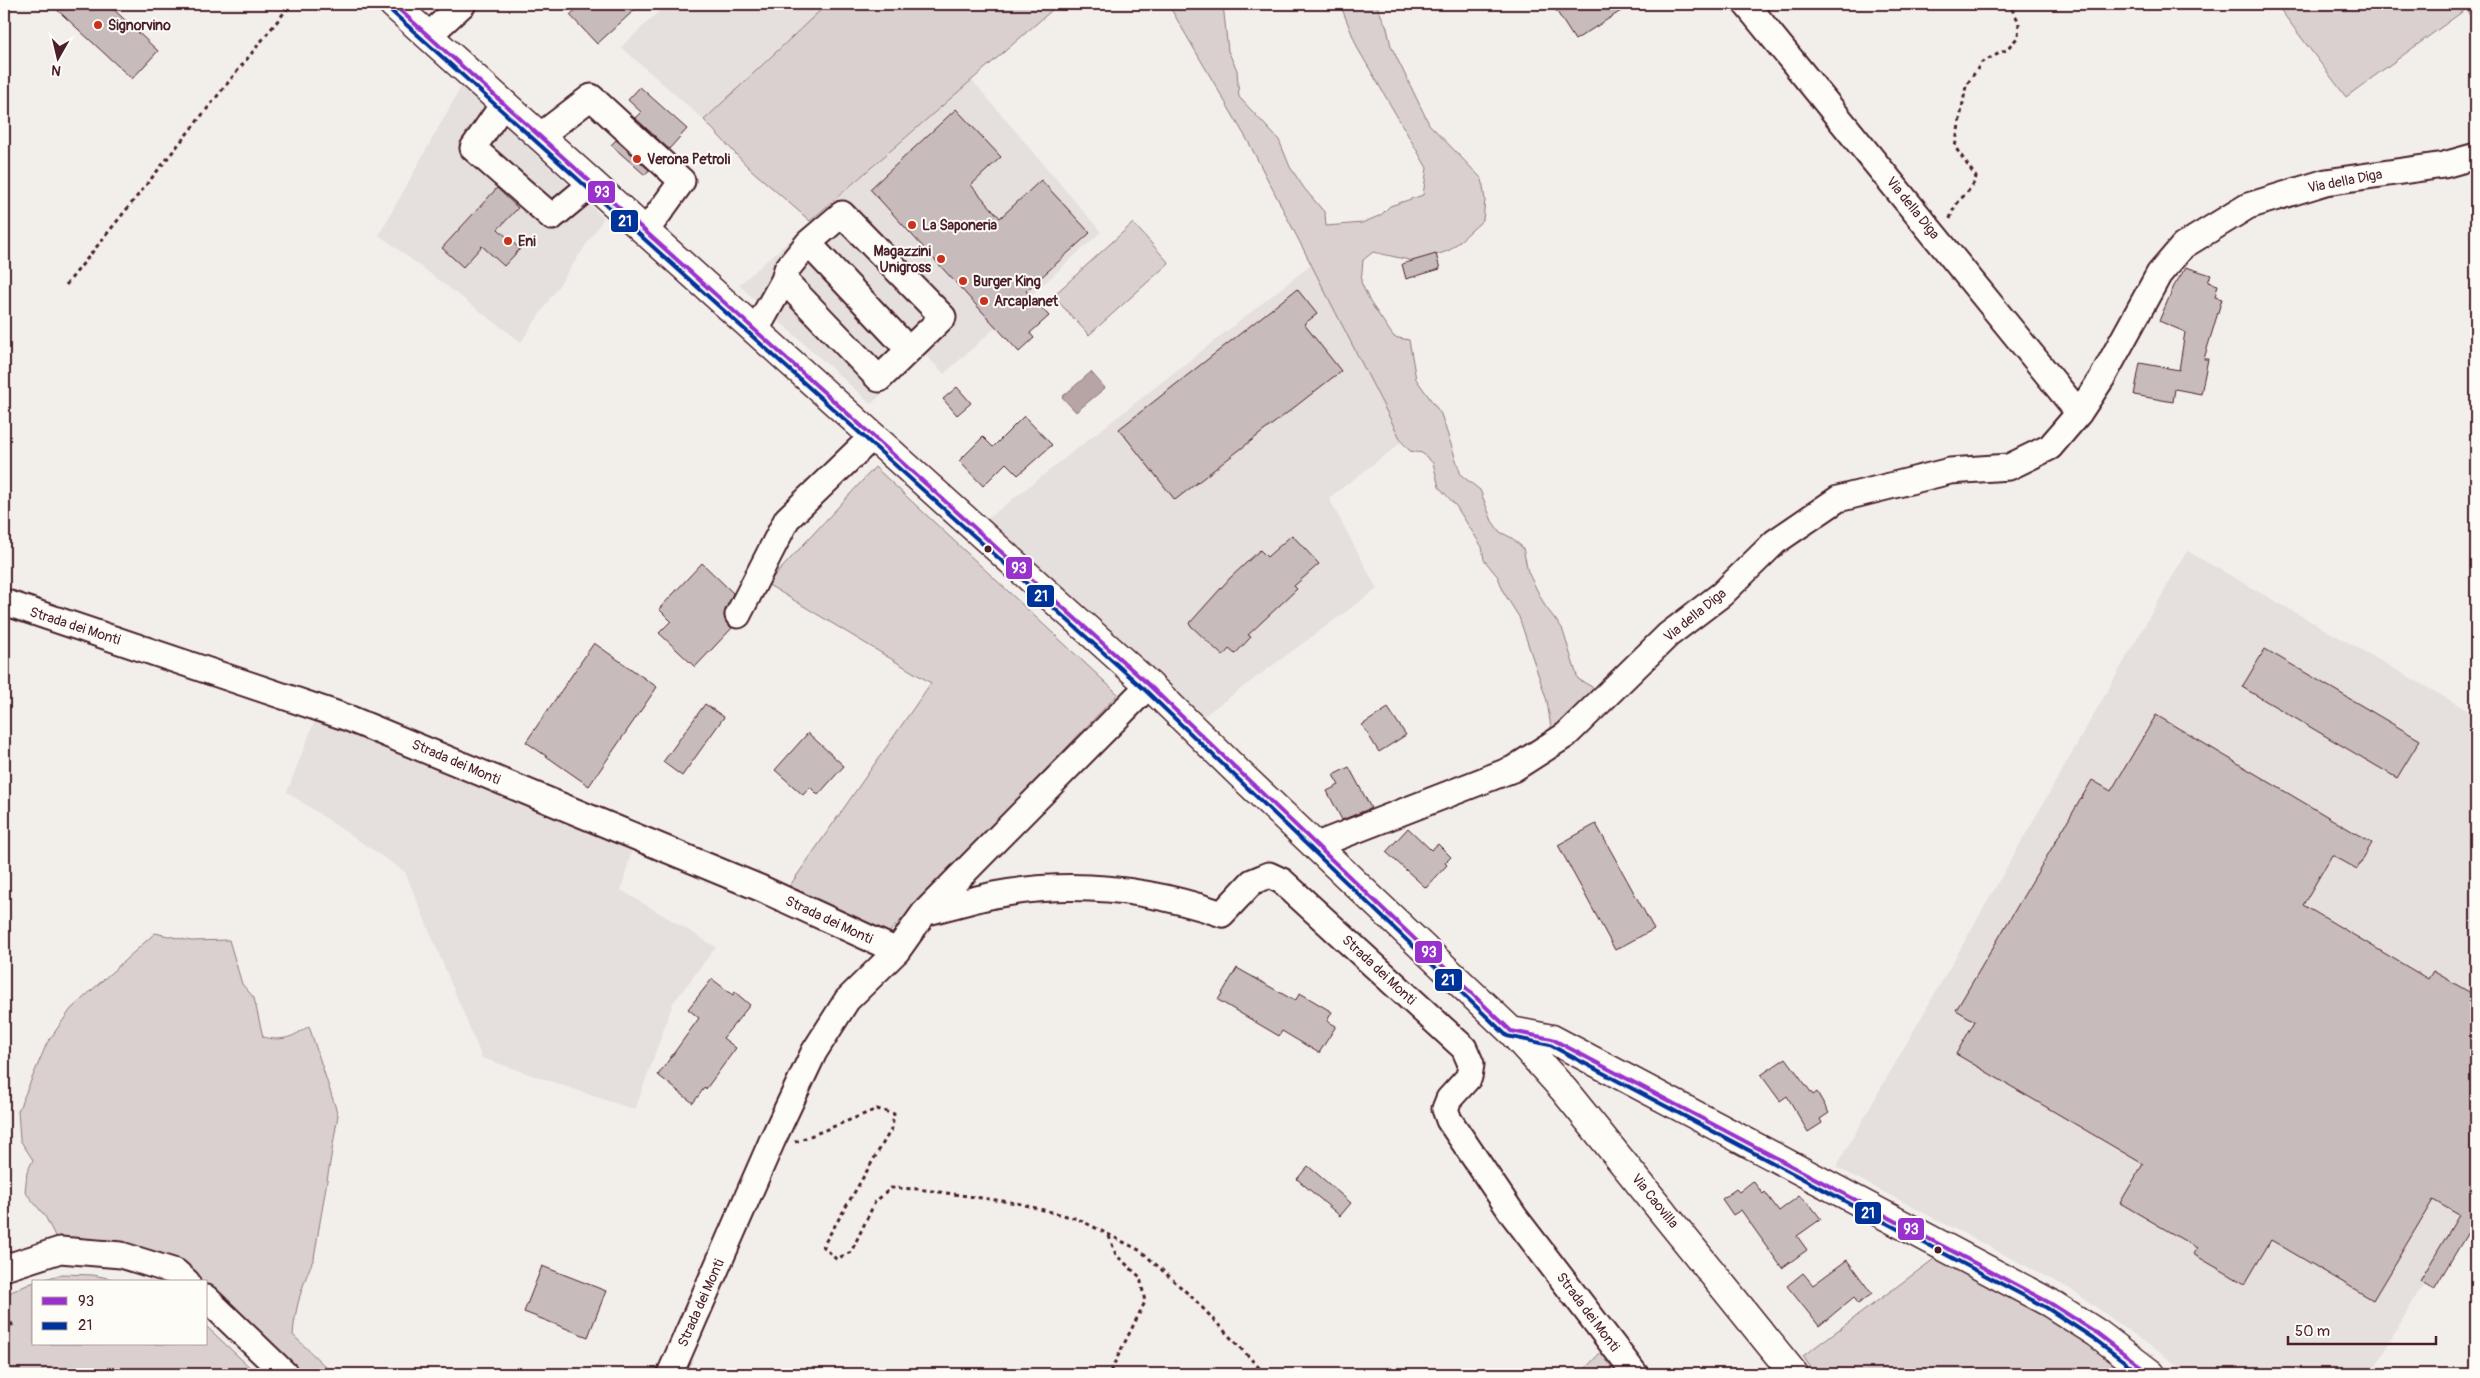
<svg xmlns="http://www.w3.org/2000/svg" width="2480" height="1378" font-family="Pangolin,sans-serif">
<rect width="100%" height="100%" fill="#f2efeb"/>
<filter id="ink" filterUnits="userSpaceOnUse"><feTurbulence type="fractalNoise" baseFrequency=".02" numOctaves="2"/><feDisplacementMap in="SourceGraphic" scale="10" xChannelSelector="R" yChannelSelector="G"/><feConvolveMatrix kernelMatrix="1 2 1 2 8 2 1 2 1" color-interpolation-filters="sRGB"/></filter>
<g filter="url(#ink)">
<path fill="#e5dfdd" d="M667,4h160l-123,116 -83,-73z
M972,80l129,152 -157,142 -19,-20 -54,50 -132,-119z
M462,85l142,133 -83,124 -142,-107z
M1312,264l90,178 -73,56 48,91 -176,129 -216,-197z
M2187,551l289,164v478l-105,181h-185l-5,-6 -109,-78 -236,-123z
M315,720l319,122 -13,48 95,57 -43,56 -38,107 -153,-52 -77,-186 -118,-80z"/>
<path fill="#d9d0cf" stroke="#92787d" d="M827,4h232l-249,217 -62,-54 -44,-47z
M1168,4h55l5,47 9,19 2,27 40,43 11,27 14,21 21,25 1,13 36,-3 19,-8 9,-9 33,-11 4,-27 -69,-119 -18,-45h36l11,24 4,18 38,78 53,55 3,21 -2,20 -33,30 -32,12 -45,-10 -10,8 -2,22 9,20 24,35 15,3 7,39 25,35 20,61 19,15 12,31 8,11 12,6 11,10 5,24 17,34 17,22 16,51 23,13 -49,43 -5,-34 -28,-84 -15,-24 -6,-16 -14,-17 -2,-13 -26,-41 -17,-19 -6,-24 -11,-10 -12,-2 -8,-9 -153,-299z
M2276,4h200v21l-10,-16 -120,88z
M1133,223l36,40 -80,72 -36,-39z
M875,467l243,227 -243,253 -98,-43 154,-221 -164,-99z
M155,933l36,8 38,-1 13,44 12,14 9,39c20,5 30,0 46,-11l29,89 -24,143c-11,25 -19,49 -21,77l40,39h-33l-94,-86v-6h-8l-139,-38 -14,-28 -20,-24 2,-20 6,-12 -13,-20 -2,-29 29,-68 24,-34z
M1938,1256l123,68 72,50h-318l-12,-18z
M62,1274l31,1 35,7h-92z
M34,1282v62h172v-18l51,48h-253v-79z
M1618,1334l22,40h-60z"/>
<path fill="#b7a5a6" stroke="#8b6f75" d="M1091,372l14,16 -29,24 -14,-15z"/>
<path fill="#c8bbbb" stroke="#4a1f2b" d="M51,4h57l50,47 -26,28z
M582,4h59l-44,40 -27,-29z
M1552,4h80l-57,36z
M640,87l47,42 -18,20 -34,-31 6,-6 -13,-12z
M956,109l45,48 -30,28 29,33 41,-38 49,53 -64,58 23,25 -19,17 4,5 -15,14 -149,-163z
M616,140l33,30 -4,5 -34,-30z
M497,188l21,20 -20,21 22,20 -16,17 -22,-20 -19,21 -21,-19z
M1436,254l4,15 -34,10 -4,-15z
M2186,267l25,8 -3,7 10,3 -3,12 7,2 -18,60h4l-7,35 -26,-5 -2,13 -39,-7 6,-32 39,7 6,-38 -26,-11 15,-35z
M1297,289l20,25 -13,10 37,47 -166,129 -56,-71z
M957,387l14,16 -14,12 -14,-16z
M1024,416l28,29 -34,30 -12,-12 -23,23 -24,-25 24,-24 10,10z
M1292,535l27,29 -25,22 3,3 -49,46 3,2 -16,17 -6,-5 -6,7 -34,-32 41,-46 30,-28 7,7z
M702,563l31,30 -9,22 2,7 6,6 -37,39 -36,-34 12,-12 -12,-12z
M594,643l63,44 -68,99 -63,-44z
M2265,649l155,91 -23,38 -155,-91z
M705,704l19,13 -42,59 -19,-14z
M1388,708l18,27 -27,17 -17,-27z
M2156,715l216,128 -15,26 -25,-14 -29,50 125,74 5,-8 43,25v230l-3,-2 -39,65 -14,-8 39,-66 -26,-15 -60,100 -102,-60 -26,44 -52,-30 4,-6 -77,-45 23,-39 -187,-110 19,-33 -19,-11 136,-230 19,11z
M808,733l36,33 -26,29 -8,-8 -7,8 -28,-25z
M1349,767l22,41 -29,12 -15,-29 12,-6 -6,-10z
M1596,824l58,105 -39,21 -57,-105z
M1408,828l23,22 7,-6 13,13 -6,6 2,2 -21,23 -40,-36z
M1237,968l58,33 5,-8 32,19 -5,9 9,5 -17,27 -37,-22 -3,5 -61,-36z
M712,979l21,16 2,-3 15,13 -27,33 13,10 -30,41 -1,-2 -12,16 -35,-28 41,-57 -11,-9z
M1786,1058l27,37 4,-3 12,21 -9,6 2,4 -14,9 -21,-36 -7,5 -19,-26z
M1308,1166l43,37 -11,13 -43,-37z
M1753,1181l10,13 2,-2 14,19 20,-15 12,10 10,13 -24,17 10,14 -25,18 -41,-58 -8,5 -11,-16 14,-10 3,3z
M1847,1260l25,34 -14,10 -4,-7 -35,29 -32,-40 16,-13 10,12z
M542,1266l64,25 -18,46 -64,-25z"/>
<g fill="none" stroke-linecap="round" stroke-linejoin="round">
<g stroke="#4a1f2b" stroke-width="29">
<path id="minor" d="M1746,4l333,409
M428,36l35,-32
M504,103l-31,45 79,69 41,-34
M540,136l51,-39 91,84 -36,50
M808,243l101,107
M756,330l28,-50 3,-11 21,-26 34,-29 101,103 -64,62 -95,-99
M4,602l344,116 412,170 137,63
M738,615l49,-96 86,-83
M1317,845l196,-76 53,-34 102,-100 54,-41 53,-52 63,-43 112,-28 59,-4 41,-20 29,-34 23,-35 57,-104 24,-28 65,-40 78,-24 118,-17 32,-9
M924,913c23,-6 47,-13 70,-18 77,-15 155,-6 228,19l30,-32 17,-7 13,6 182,167 7,16 -2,13 -20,22 -4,10 4,11 65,96 121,158
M4,1268l56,-18 61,5 55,17 11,10
M206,1298l79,76
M670,1374l102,-233 42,-89 33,-52 50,-49 27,-38 225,-228"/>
</g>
<g stroke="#4a1f2b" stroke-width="31">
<path id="major" d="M393,4l756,681 94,92 268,254 53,59 230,284
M1511,1031l41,8 498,264 47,30 54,41"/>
</g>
<path stroke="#4a1f2b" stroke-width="3" stroke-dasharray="4 4" stroke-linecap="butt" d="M1950,219c6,-23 21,-24 26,-42l-21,-30 11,-61 16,-24 24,-12 12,-13 1,-15 -10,-18
M66,285l225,-281
M795,1142l82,-33 17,5 -2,14 -69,118 13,13 15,-7 24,-50 16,-14 27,1 99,14 61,16 63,32 54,49 70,74
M1109,1236l7,19 24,22 5,25 -36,72
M4,1308l10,21"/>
<use href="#minor" stroke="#fdfcf7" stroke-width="25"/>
<use href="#major" stroke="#fdfcf7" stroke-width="28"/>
<g stroke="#fdfcf7" stroke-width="8">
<path id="bus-1" d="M393,4l756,681 362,346 41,8 498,264 47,30 54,41"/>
</g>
<g stroke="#fdfcf7" stroke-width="8">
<path id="bus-2" d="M389,9l756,681 362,346 43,9 497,263 46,30 48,36"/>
</g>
<use href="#bus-1" stroke="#9932cc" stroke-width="4"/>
<use href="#bus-2" stroke="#039" stroke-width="4"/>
</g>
</g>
<g fill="#c8321e" stroke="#fdfcf7" stroke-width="2">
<circle cx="98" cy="25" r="5"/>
<circle cx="637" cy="159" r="5"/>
<circle cx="912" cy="225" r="5"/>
<circle cx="508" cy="241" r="5"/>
<circle cx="941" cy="259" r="5"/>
<circle cx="963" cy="281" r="5"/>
<circle cx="984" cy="301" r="5"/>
</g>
<g fill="#4a1f2b" stroke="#fdfcf7" stroke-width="2">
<circle cx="988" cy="549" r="4.5"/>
<circle cx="1938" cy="1250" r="4.5"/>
</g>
<g text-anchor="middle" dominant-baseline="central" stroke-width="4" stroke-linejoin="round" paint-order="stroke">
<g font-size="14" font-weight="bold" fill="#4a1f2b" stroke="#fdfcf7" text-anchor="start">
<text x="108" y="25">Signorvino</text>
<text x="647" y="159">Verona Petroli</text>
<text x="922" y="225">La Saponeria</text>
<text x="518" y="241">Eni</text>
<text x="931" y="251" text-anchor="end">Magazzini<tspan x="931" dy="16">Unigross</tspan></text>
<text x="973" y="281">Burger King</text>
<text x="994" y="301">Arcaplanet</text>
</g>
<g font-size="14" fill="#4a1f2b" stroke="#fdfcf7">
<text transform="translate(2345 181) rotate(-11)">Via della Diga</text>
<text transform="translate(1913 208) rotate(51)">Via della Diga</text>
<text transform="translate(1695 615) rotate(-39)">Via della Diga</text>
<text transform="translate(75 626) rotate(18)">Strada dei Monti</text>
<text transform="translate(456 762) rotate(23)">Strada dei Monti</text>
<text transform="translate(829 920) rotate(25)">Strada dei Monti</text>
<text transform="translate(1379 970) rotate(43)">Strada dei Monti</text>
<text transform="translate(1655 1201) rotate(51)">Via Caovilla</text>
<text transform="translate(701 1303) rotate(-66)">Strada dei Monti</text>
<text transform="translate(1588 1312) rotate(53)">Strada dei Monti</text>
</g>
</g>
<g stroke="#fdfcf7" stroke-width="2">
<rect x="587" y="180" width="29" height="24" rx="5" fill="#9932cc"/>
<rect x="610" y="209" width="29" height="24" rx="5" fill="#039"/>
<rect x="1005" y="556" width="28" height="24" rx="5" fill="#9932cc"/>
<rect x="1026" y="584" width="29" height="24" rx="5" fill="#039"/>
<rect x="1414" y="940" width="29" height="24" rx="5" fill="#9932cc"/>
<rect x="1434" y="968" width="29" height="24" rx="5" fill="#039"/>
<rect x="1854" y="1201" width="28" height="24" rx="5" fill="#039"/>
<rect x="1897" y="1217" width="28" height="24" rx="5" fill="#9932cc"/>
</g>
<g font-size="14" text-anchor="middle" font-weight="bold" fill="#fff">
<text x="602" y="197">93</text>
<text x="625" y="226">21</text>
<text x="1019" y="573">93</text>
<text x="1041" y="601">21</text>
<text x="1429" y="957">93</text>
<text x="1448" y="985">21</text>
<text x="1868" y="1218">21</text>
<text x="1911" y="1234">93</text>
</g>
<rect width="2480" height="1378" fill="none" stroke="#fdfcf7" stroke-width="20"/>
<rect x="10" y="10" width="2460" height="1358" fill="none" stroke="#4a1f2b" stroke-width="2" filter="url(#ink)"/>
<rect x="32" y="1280" width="175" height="65" fill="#fdfcf7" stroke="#b5a4a5"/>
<rect x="42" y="1297" width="25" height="8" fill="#9932cc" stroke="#b5a4a5"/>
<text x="78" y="1306" font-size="15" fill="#4a1f2b">93</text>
<rect x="42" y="1322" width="25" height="8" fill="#003399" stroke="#b5a4a5"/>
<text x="78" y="1330" font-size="15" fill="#4a1f2b">21</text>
<g transform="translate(58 58) rotate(188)" stroke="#fdfcf7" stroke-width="4" paint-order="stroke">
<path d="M0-4L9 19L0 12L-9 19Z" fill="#4a1f2b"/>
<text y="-8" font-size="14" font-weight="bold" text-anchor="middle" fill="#4a1f2b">N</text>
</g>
<path d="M2288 1336v8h148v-8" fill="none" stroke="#4a1f2b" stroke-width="2.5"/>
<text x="2295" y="1336" font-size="15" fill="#4a1f2b" stroke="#fdfcf7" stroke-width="4" paint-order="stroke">50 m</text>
</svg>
